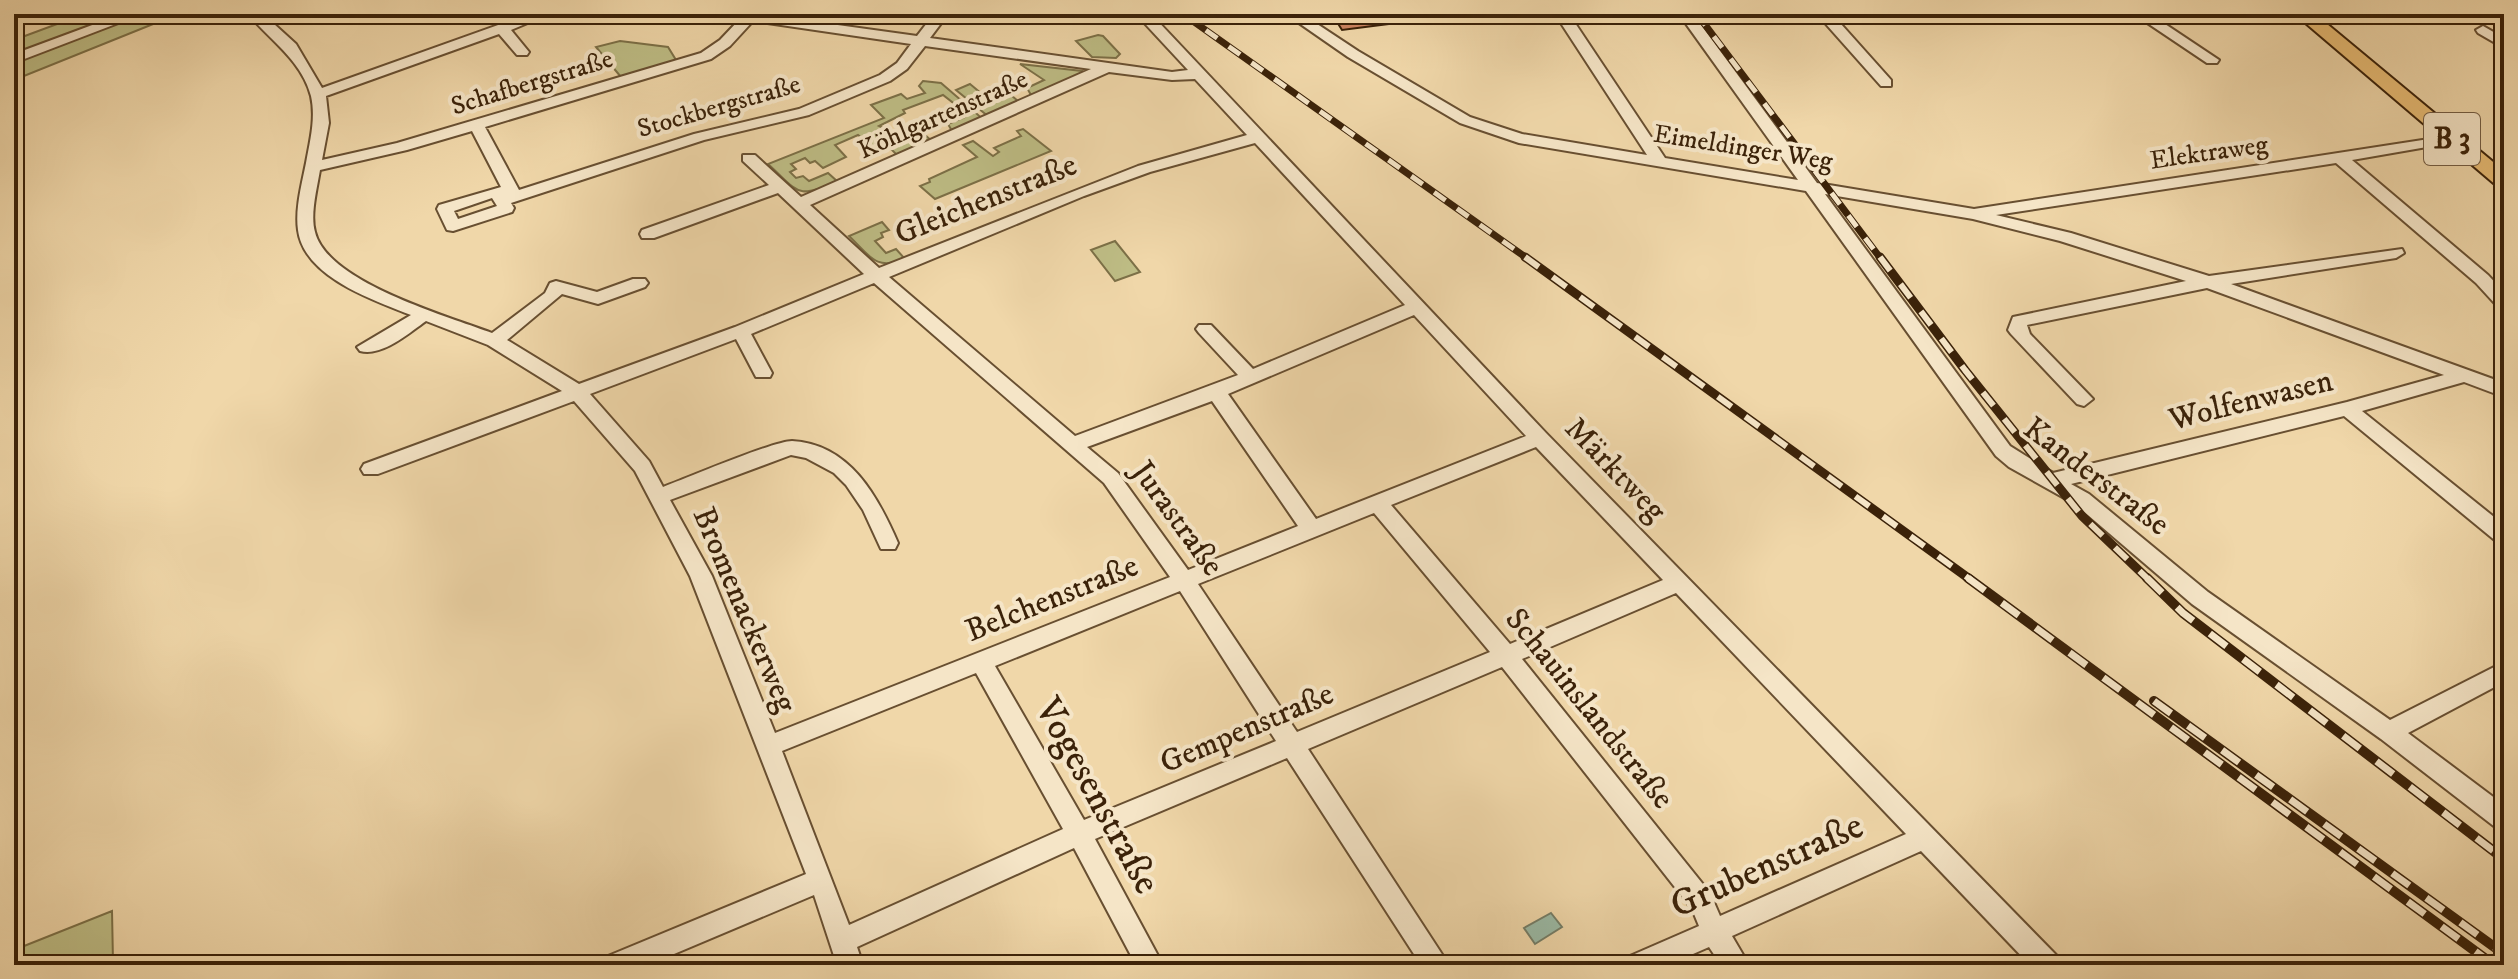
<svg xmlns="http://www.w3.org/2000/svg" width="2518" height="979" font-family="'IM FELL DW Pica',serif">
<rect width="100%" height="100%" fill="#f0d7a9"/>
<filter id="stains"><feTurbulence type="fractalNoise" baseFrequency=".0025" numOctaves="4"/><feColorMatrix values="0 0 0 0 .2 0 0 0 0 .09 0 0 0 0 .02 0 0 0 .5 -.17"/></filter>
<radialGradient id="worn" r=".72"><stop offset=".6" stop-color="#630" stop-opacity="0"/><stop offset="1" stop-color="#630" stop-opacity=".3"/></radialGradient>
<path fill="#bebd85" stroke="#7c7047" stroke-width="2" d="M84,14h94l-164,66v-40z
M1098,35l5,1 17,18 -4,4 -24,-1 -16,-16z
M620,41l48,6 8,13 -55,17 -25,-30z
M1020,64l62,7 1,5 -52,19 -4,-7 17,-8z
M923,81l18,2 43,37 -32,11 -4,-7 17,-7 1,-4 -23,-18 -40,15 2,3 -26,13 22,10 17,-7 15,13 -35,14 -8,-8 5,-3 -5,-5 -17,7 -15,-12 -23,10 11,12 -23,11 -8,-7 -5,2 -5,-5 -14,6 5,5 -6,3 6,6 7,-2 6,5 19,-8 10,9c-43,17 -38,11 -70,-18l116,-46 -13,-13 30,-11 6,5 18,-6 -6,-7z
M970,84l18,15 18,-8 12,10 -29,16 -33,-27z
M1023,129l28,22 -116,48 -15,-13 10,-4 -1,-3 48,-22 -14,-12 10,-4 20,15 6,-4 -5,-4 27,-12 -4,-5z
M882,222l7,8 -8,3 2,4 -8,4 11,12 10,-4 9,10c-30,12 -35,-3 -56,-23z
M1115,241l25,31 -25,9 -24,-31z
M112,911l1,51 -7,3h-92v-15z"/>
<path fill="#9abaa6" stroke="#747d67" stroke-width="2" d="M1551,913l11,14 -27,17 -11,-16z"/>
<path fill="#cc8461" stroke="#3b2209" stroke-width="2" d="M1332,14h56v10l-46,6z"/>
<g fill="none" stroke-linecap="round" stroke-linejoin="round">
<g stroke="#684f31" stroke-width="4">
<path id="minor" d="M122,14h20l-128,49v-9z
M248,14h15l33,30 26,44 207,-74h20l-38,16 18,22 -2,3h-10l-18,-21 -173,62 3,27 -7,37 75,-17 304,-90 19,-13 19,-20 -17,-6h37l158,22 17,-22h14l-18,24 242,34 16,-2 -52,-56h15l395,419 511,523 4,9h-31l-109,-114 -189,85 17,29h-28l-12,-18 -41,18h-42l4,-9 69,-30 -7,-17 -190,-242 -194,82 141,216h-28l-134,-207 -192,81 68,126h-27l-62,-117 -217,99 6,18h-26l-23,-70 -166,70h-44l4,-9 198,-82 -116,-298 -55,-105 -61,-70 -196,73h-14l-3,-5 3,-5 198,-73 -74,-46 -62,-24c-17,12 -44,36 -66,30l-3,-4 54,-32c-38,-15 -107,-38 -113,-85 -3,-21 4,-47 8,-67 4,-22 10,-45 5,-67 -9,-35 -41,-56 -63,-82zM753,21l158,23 -14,19 -17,12 -81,34 -105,25 -175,56 -34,-63 226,-68 19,-13zM925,46l166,23 -290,128 -46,-42h-12v6l26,24 -127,45 -2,4 2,4h12l124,-45 86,81 -129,53 -156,57 -72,-44 55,-46 36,10 47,-17 3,-4 -3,-4h-12l-36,13 -41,-11 -6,2 -5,10 -53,40c-45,-17 -165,-51 -177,-101 -5,-17 2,-44 5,-62l87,-20 65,-19 29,56 -62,18 -2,4 10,21 6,1 59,-19 2,-4 -3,-5 193,-63 105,-25 81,-34 17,-12zM1109,72l63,8 23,-1 52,56 -109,31 -259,102 -69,-63zM1255,143l150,162 -152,64 -42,-44h-12l-3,4 3,4 39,42 -163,61 -186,-159 195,-81 66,-24zM492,198l5,8 -39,13 -4,-8zM874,283l230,200 66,94 -395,156 -63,-157 -42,-76 121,-45 15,3 28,15 12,12 17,25 18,39h14l3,-6c-20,-46 -48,-99 -106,-102 -18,0 -105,37 -129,46l-14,-26 -59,-67 146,-55 20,38h14l2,-4 -21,-39zM1414,315l112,121 -210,83 -88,-125zM1212,401l86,125 -110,44 -70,-97 -31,-26zM1536,447l127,133 -153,64 -119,-139zM1374,513l116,139 -193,80 -99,-148zM1180,591l96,150 -192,79 -89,-154zM1676,593l230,241 -186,82 -10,-23 -188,-234zM976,673l87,156 -214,96 -67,-174z
M1286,14h16l56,37 112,66 52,17 125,21 -92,-141h14l96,144 133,22 -119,-166h14l124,169 157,26 481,-74v6l-5,2 -98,17 136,115 16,17v17l-6,-2 -22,-24 -140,-120 -340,52 75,18 138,43 193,-27 2,4 -8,5 -165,26 273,99v14l-40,-15 -102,29 142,114v19l-7,-2 -153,-126 -273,68 18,10 119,98 182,128 114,-58v20l-96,51 96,72v25l-9,-3 -114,-88 -189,-135 -117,-100 -66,-37 -13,-11 -190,-265 -287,-48 -59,-20 -112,-66zM1825,194l148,25 87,22 126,40 -173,36 -5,13 3,4 66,70 7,2 9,-7 -63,-65 -3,-9 180,-37 237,87 -97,27 -294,71 -43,-27z
M1817,14h15l59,66v6h-10z
M2134,14h16l69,46 -2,3h-10z
M2483,26l21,12v10l-26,-15 -2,-3z"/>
</g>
<g stroke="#3b2209" stroke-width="4">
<path id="major" d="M2295,14h20l189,157v17l-7,-2z"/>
</g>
<use href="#minor" fill="#f5e5c7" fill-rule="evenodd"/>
<use href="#major" fill="#e8bc74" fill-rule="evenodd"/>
<g stroke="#3b2209" stroke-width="7">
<path id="rail-far2" d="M1183,14l345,245
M1697,14l184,245"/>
</g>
<g stroke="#3b2209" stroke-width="9">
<path id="rail-far1" d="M1525,257l446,323
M1880,257l85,113 117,146 67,64"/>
</g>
<g stroke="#3b2209" stroke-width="10">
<path id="rail" d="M1968,578l526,387
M2147,578l36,35 321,246
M2154,701l350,253"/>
</g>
<use href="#rail-far2" stroke="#f5e5c7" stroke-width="5" stroke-dasharray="14" stroke-linecap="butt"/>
<use href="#rail-far1" stroke="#f5e5c7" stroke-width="6" stroke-dasharray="17" stroke-linecap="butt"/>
<use href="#rail" stroke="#f5e5c7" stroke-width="7" stroke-dasharray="21" stroke-linecap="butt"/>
</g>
<g text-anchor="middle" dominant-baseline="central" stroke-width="8" stroke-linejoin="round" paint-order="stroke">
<g font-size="26" fill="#3b2209" stroke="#f5e5c7">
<text transform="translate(532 83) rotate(-17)">Schafbergstraße</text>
<text transform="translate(719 107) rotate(-16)">Stockbergstraße</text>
<text transform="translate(943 115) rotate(-24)">Köhlgartenstraße</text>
<text transform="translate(1743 148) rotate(9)">Eimeldinger Weg</text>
<text transform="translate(2209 153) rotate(-8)">Elektraweg</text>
</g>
<rect fill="#f5e5c7" stroke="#735c42" stroke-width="2" x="2424" y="113" width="56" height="52" rx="6"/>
<g font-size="30" font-weight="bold" fill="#3b2209">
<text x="2452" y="139">B 3</text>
</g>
<g font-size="32" fill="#3b2209" stroke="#f5e5c7">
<text transform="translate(986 200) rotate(-22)">Gleichenstraße</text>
<text transform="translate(2251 401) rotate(-14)">Wolfenwasen</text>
<text transform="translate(1615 470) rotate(46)">Märktweg</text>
<text transform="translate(2096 477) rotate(37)">Kanderstraße</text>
<text transform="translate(1177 519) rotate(54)">Jurastraße</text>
<text transform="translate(1052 599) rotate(-22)">Belchenstraße</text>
<text transform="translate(744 610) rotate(67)">Bromenackerweg</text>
<text transform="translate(1589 709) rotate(51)">Schauinslandstraße</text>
<text transform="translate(1247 729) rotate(-23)">Gempenstraße</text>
</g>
<g font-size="38" fill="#3b2209" stroke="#f5e5c7">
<text transform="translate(1097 796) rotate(61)">Vogesenstraße</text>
<text transform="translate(1767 866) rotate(-24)">Grubenstraße</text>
</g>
</g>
<rect width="2518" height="979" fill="none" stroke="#f0d7a9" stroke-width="48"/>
<rect x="16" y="16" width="2486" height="947" fill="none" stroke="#3b2209" stroke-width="4"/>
<rect x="24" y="24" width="2470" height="931" fill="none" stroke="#3b2209" stroke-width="2"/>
<rect width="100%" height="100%" filter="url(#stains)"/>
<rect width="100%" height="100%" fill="url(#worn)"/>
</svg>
